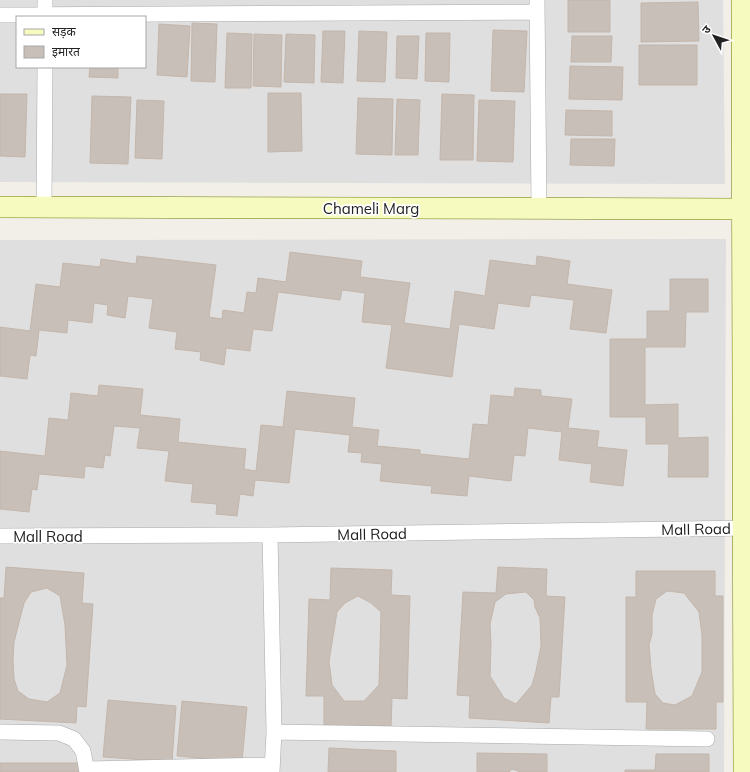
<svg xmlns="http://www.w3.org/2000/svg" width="750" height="772" font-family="Mulish,'Noto Sans Devanagari',sans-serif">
<rect width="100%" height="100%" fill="#f2efe9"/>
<path fill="#e0dfdf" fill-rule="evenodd" d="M0,0h723l2,184 -725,-2zM17,17h128v50h-128z
M726,239l-2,533h-724v-532z"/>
<path fill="#c7bfb8" stroke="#c4b6ab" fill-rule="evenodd" d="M568,0h42v32h-42z
M698,2l1,39 -58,1v-39z
M192,23l25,1 -2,58 -24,-1z
M159,24l31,2 -3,51 -30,-2z
M493,30l34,1 -3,61 -33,-1z
M323,31h22l-2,52 -22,-1z
M359,31l28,1 -2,50 -28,-1z
M227,33l25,1 -1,54h-26z
M426,33h24l-1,49 -24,-1z
M254,34l28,1 -1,52 -28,-1z
M286,34l29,1 -1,48 -30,-1z
M397,36h22l-2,43 -21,-1z
M572,36h40l-1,26h-40z
M639,45h58v40h-58z
M570,66l53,1 -1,33 -53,-1z
M90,67h28v11l-29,-1z
M268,93h33l1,58 -34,1z
M0,94h27l-2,63 -25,-1z
M442,94l32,1 -1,65h-33z
M92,96l39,1 -3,67 -38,-1z
M358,98l35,1 -1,56 -36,-1z
M397,99l23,1 -2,55h-23z
M137,100l27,1 -2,58 -27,-1z
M479,100l36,1 -2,61 -36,-1z
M566,110l46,1v25l-47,-1z
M571,139h44l-1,27 -44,-1z
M290,252l72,9 -2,16 50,6 -6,40 46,6 5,-38 30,5 5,-36 46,6 1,-10 33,5 -3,23 45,6 -6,43 -36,-4 4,-29 -43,-5 -2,12 -31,-4 -4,26 -35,-5 -7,53 -66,-9 6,-43 -30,-3 3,-29 -23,-3 -2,10 -62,-8 -6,39 -19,-2 -3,22 -24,-3 -2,17 -24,-5 1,-8 -26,-3 2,-17 -28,-4 4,-29 -25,-3 -3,22 -18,-3 1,-10 -14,-2 -2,20 -24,-3 -1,13 -28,-3 -3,26 -6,-1 -3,24 -27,-3v-49l30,4 6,-47 24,3 3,-24 37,4 1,-8 35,5 1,-8 79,9 -7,52 13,2 1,-9 21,3 3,-21 9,1 2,-15 28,4z
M670,279h38v33h-22l-1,35h-40v58l33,-1v34l30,-1v40h-40l1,-33h-23v-27h-36v-78h37v-28h23z
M99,385l44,4 -3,26 40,4 -2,23 68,7 -2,20 12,2 5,-46 22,2 4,-36 68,7 -3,29 27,3 -2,16 43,4v4l49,5 4,-35 15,1 3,-30 23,2 1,-9 26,2v6l31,3 -4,29 31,3 -2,16 30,3 -4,36 -33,-4 2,-18 -33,-4 3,-28 -34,-4 -3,28 -11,-1 -3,26 -42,-5 -2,20 -36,-3 1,-7 -52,-5 2,-17 -21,-2 1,-9 -14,-1 2,-17 -55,-6 -6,54 -34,-3 -2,16 -13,-2 -3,22 -21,-2 1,-10 -26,-2 2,-18 -28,-3 4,-30 -32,-3 3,-20 -26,-2 -4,30 -5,-1 -2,13 -18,-2 -1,12 -45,-4 -2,16 -5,-1 -3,23 -29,-3v-58l45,5 4,-38 19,2 3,-27 27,3z
M6,567l78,6 -2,30 11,1 -7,103 -9,-1 -1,17 -76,-4v-121h4zM47,588l13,8 5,29 2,40 -7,28 -13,9 -18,-3 -11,-8 -4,-12 -1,-19 1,-18 10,-39 7,-11z
M498,567l49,2 -1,27 19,1 -6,100h-8l-2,26 -80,-5 1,-22 -13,-1 6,-103 33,1zM526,592l8,8 1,7 5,11 1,28 -5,25 -4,14 -16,19 -12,-6 -14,-22 1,-32 -1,-20 5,-22 11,-8z
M331,568l61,2 -1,25 19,1 -3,103 -15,-1 -1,29 -67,-2v-29h-18l3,-97 21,1zM358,596l13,7 10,9 -2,73 -15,16h-20l-12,-16 -3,-24 8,-49 8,-9z
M636,571h79v25h8v106h-7v27h-70l1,-27h-21v-105h10zM667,591l17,2 15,19 3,23v37l-10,24 -17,9 -12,-2 -8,-9 -4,-25 -2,-24 3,-11v-19l4,-16z
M108,700l68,6 -4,56 -69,-5z
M182,701l65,6 -5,55 -65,-6z
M329,748l67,3v21h-68z
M477,753l70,1v18h-26l-9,-3 -3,3h-32z
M656,754h53v18h-84v-2h30z
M0,763h83v9h-83z"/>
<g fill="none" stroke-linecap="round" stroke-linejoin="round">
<g stroke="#a9a9a9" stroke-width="16">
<path id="street" d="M537,0l2,208
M0,15l536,-3
M45,17v-17
M44,207l1,-140
M270,535l4,197 -2,40
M0,536l270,-1 480,-7
M0,732l59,1 15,6 9,12 4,21
M274,732l433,7
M87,769l185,-4"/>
</g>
<g stroke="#707d05" stroke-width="22">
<path id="secondary" d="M742,0l2,772
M0,207l743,2"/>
</g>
<use href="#street" stroke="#fff" stroke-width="15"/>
<use href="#secondary" stroke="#f7fabf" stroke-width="21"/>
</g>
<g text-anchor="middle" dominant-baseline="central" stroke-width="3.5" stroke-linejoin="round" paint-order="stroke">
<g font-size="15" fill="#222" stroke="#fff">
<text x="371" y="208">Chameli Marg</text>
<text transform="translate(696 529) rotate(-1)">Mall Road</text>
<text transform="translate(372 534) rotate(-1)">Mall Road</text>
<text x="48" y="536">Mall Road</text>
</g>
</g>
<rect x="16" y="16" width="130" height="52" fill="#ffffff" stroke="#a7a7a7"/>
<rect x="24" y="29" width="20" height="6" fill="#f7fabf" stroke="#a7a7a7"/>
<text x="52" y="36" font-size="12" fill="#222222">सड़क</text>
<rect x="24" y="46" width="20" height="12" fill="#c7bfb8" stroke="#a7a7a7"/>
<text x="52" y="56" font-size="12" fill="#222222">इमारत</text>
<g transform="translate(714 36) rotate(310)" stroke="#ffffff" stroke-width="3" paint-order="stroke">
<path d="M0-3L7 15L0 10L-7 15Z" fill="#222222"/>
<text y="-6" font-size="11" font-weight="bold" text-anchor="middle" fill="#222222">उ</text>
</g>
</svg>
